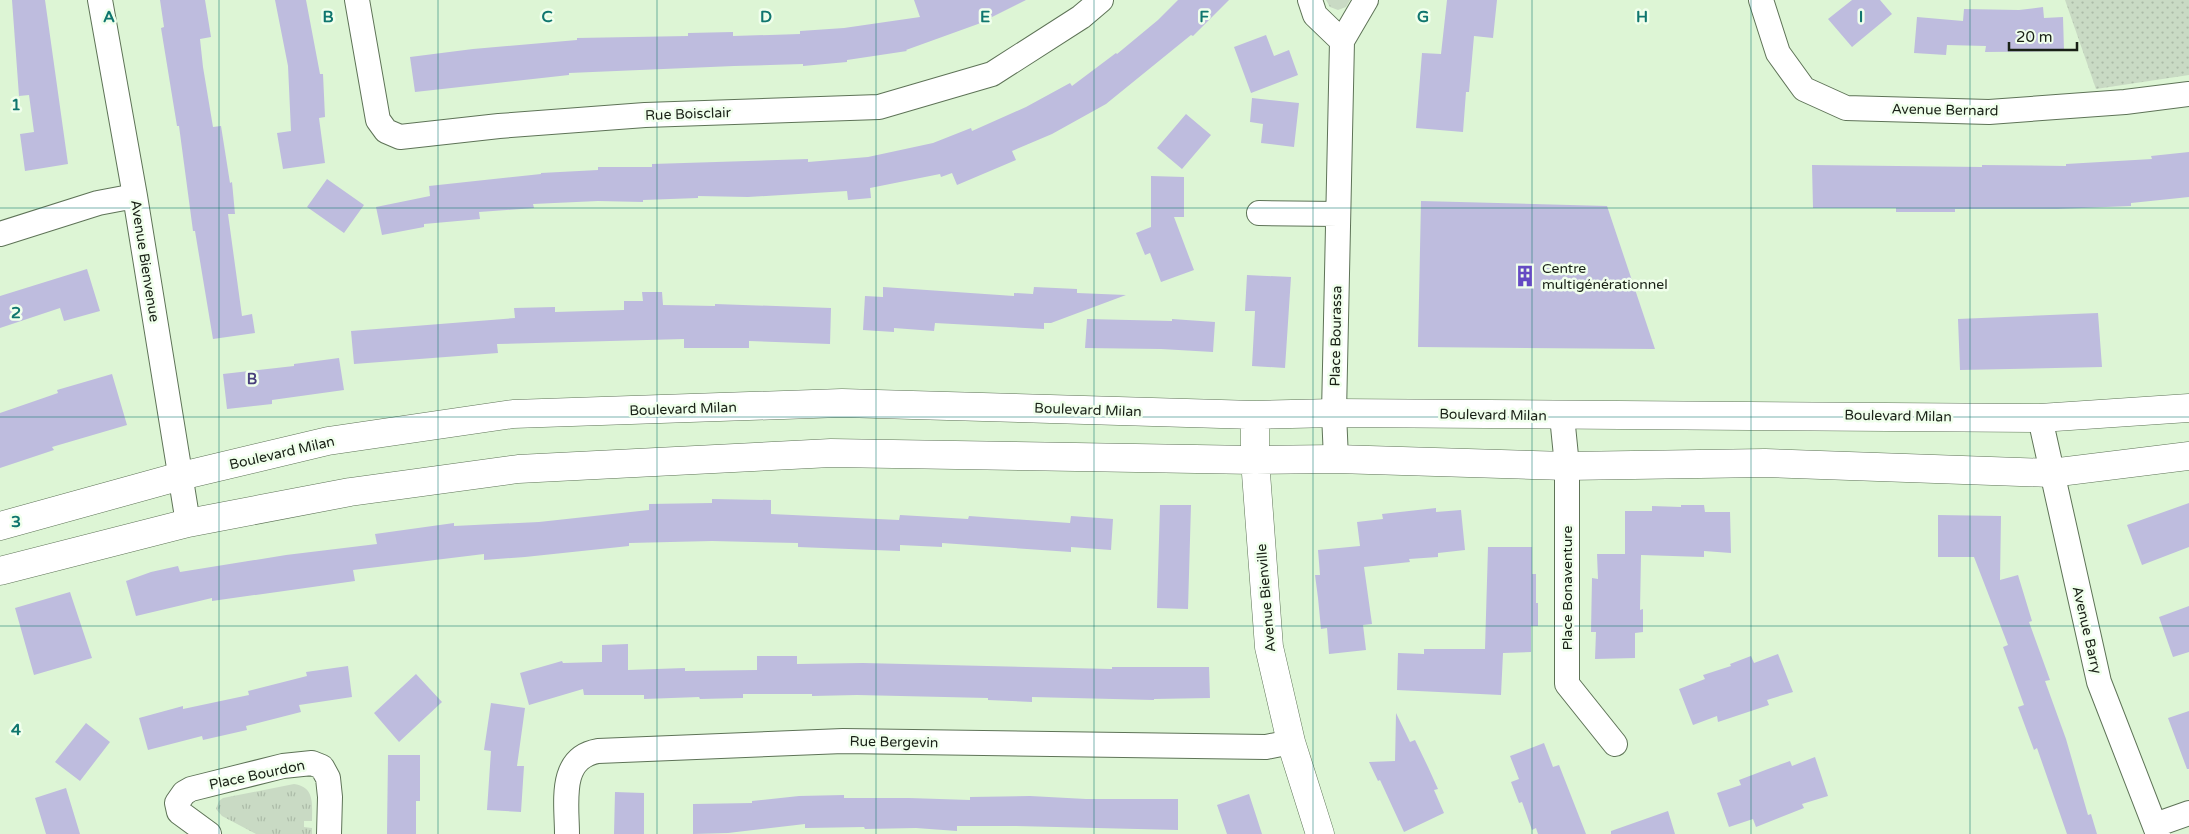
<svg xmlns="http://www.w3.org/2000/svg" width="2189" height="834" font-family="'Varela Round',sans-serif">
<defs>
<pattern id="grass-tufts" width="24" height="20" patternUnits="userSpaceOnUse" patternTransform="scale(1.25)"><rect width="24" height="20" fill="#c9dac4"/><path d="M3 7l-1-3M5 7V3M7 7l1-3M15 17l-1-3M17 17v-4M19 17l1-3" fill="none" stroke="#acbba8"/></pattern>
<pattern id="park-dots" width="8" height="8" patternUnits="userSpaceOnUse" patternTransform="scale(1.25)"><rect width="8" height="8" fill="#c9dac4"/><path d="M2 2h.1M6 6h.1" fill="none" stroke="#acbba8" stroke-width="1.8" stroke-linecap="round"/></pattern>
</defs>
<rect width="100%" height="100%" fill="#ddf5d5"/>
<path fill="url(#grass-tufts)" d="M1326,0h24l-4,7 -8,3 -8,-3z
M294,784c21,3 18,20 18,37h-8v6l8,1v6h-56l-34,-18 -6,-7 3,-8 4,-3z"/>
<path fill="url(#park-dots)" d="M2065,0h124v75l-93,14z"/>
<path fill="#bebcde" d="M12,0h33l23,164 -43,7 -5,-37 14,-2 -5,-37 -10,1z
M160,0h45l6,37 -11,2 3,28 10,60 8,-1 9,57 2,-1 3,32h-7l14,102 10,-2 3,19 -42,6 -18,-108h-2l-14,-105h-2l-16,-98 3,-1z
M275,0h31l14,74h3l2,43 -6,1 6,45 -42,6 -6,-36 14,-2 -3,-65z
M914,0h112l-48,24 -72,26 1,1 -60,9v2l-44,4v-2l-69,2 -165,7v2l-154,17 -5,-35 63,-8 104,-9v-2l111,-2v-3l45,-1v4l67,-2v-3l44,-3 76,-11z
M1178,0h51l-36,36 -2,-1 -85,69 -54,30 -40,17 4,9 -59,25 -5,-12 -11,4 -1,-3 -70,14 1,10 -23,2 -1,-9 -99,6 -50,-1v2l-55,2v2l-45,-1 -65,3 1,4 -55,4 1,7 -56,5v3l-42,8 -6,-28 54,-11 -1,-10 112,-12v-1l57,-3v-3h54v-3l156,-5v3l60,-5 65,-14 38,-15 1,3 54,-24 44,-24 2,3 44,-33 1,1 41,-34z
M1447,0h50l-4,38 -19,-2 -5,56h-3l-3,40 -47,-4 6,-75 19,1z
M1852,0h28l12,14 -40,33 -24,-28z
M2043,7l1,11 19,-1 1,34 -79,1 1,-6 -39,-1 -1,10 -32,-2 3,-36 46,4 1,-12 55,1z
M1266,35l8,21 15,-6 9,25 -47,18 -17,-46z
M1252,98l47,5 -5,44 -33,-4 2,-19 -13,-2z
M1186,114l25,21 -29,34 -25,-21z
M2189,152v45l-58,6v3l-74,3h-102v3h-59v-4h-83l-1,-43 170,2v-2l84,1v-2l86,-5 -1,-3z
M1151,176l33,1v40h-10l20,53 -33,12 -11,-29 -5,2 -9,-22 15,-6z
M327,179l37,26 -20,28 -37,-26z
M1421,201l186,5 48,143 -237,-2z
M87,269l13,42 -36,10 -4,-13 -60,20v-32z
M1247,275l44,2 -6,91 -33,-2 3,-55h-10z
M883,287l131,9v-3l19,1 1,-7 43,2v4l49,2 -75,28h-7v6l-109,-6 -1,8 -40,-3v4l-31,-2 2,-34 18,1z
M642,292h20l1,13 52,1v-2l116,4 -1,36 -81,-3v7h-65v-9l-187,5 1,9 -144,11 -3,-33 164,-13 -1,-10 41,-1v5l69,-2v-9h19z
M2098,313l4,54 -142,3 -2,-51z
M1087,319l85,2v-2l43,3 -2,30 -52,-3 -76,-1z
M339,358l5,32 -72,10v4l-45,5 -4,-35 71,-8v-2z
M112,374l15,51 -75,22 2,3 -54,18v-55l58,-20 -1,-3z
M712,499l59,1v14l128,6 1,-5 68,4 1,-3 101,7 1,-7 42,3 -2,31 -40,-3v5l-129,-9v4l-42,-2v6l-102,-4v-4l-86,-2 -83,2v3l-104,11 -41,3v-6l-131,16 2,11 -143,20v-3l-76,18 -10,-35 25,-9 27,-6 2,6 106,-17 91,-11 -2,-10 79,-11v3l85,-4 110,-12v-6l63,-1z
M2189,503v44l-47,18 -15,-40z
M1160,505h31l-3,104 -31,-1z
M1681,505h23l1,7h25l1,41 -27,-2v6l-63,-2 -1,55 3,-1v23l-8,1v25l-40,1 1,-27h-5l1,-54 6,1 -1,-25h28v-43h27v-5l29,1z
M1436,508v4l25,-2 4,40 -27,3v4l-29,2 1,3 -46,5 8,57 -9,1 3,25 -37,4 -2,-26 -6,1 -3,-31 -3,-23h5l-2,-25 42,-4 -3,-24 26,-3 -1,-5z
M1938,515l63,1 -1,64 18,-5 14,46 -3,1 21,58 -5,1 21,58 22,76 3,-1 6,20h-30l-30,-86 -3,2 -16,-43 6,-2 -21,-58 5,-2 -34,-88h-36z
M1488,547h44v27h4v29h2v23h-7v26l-28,1 -2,42 -104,-5 1,-37 26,1v-5h61z
M70,592l22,66 -58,17 -19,-67z
M2189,606v46l-16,5 -14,-40z
M628,644v26l57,-2v3l72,-1v-14h40v8l66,-1 249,6v-2h97l1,31 -56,1v1l-122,-3v5l-44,-2v-2l-131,-3 -45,1v-2h-69v4l-43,1 -1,-2 -55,2v-4h-60l-1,-6 -54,16 -9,-32 42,-12 1,2 39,-1v-17z
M1778,654l15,38 -26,8 2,5 -51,17 -1,-6 -24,9 -14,-36 26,-10 -2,-4 28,-9 -1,-2 21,-8 3,7z
M348,666l4,31 -53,8 2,7 -55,14 1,4 -44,10 -1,-4 -54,14 -9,-32 44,-12v3l66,-14 -1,-4 59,-15 -1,-4z
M416,674l26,28 -43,40 -25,-29z
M491,703l34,5 -8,58h7l-3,46 -34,-2 4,-59 -7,-1z
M2189,711v58h-2l-19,-51z
M1396,713l14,29 5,-2 13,27 10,22 -4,1 10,23 -40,19 -24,-52 -2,1 -9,-19 26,-1z
M86,723l24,19 -30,39 -25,-19z
M1544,743l9,24 6,-2 27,69h-48l-2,-6 -4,2 -10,-28 -3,1 -8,-21 8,-3 -9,-23z
M388,755h32v46h-4v33h-29z
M1815,757l13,39 -26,8 2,4 -48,19 -3,-8 -24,8 -12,-34 24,-8 -2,-5 29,-11 22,-8 2,5z
M66,788l14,46h-34l-11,-36z
M615,792l29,1v41h-30z
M1249,794l13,40h-35l-10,-29z
M844,795v3h65l61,2v-3l60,-1 56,3h92v31l-165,-4h-56v5l-41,-3 -51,1 -1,-2 -59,1v-4l-77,9 -35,1v-30l59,-1v-2l47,-5z
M1668,811l7,23h-64v-3z"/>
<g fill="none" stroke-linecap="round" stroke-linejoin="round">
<g stroke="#5e7357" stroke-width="26">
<path id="street" d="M100,0l35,196 53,327
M357,0l21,120 8,11 14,6 99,-11 146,-11 234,-8 113,-33 89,-57 20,-17
M1310,0l5,15 27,26
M1761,0l17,53 26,36 42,19 143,4 136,-10 64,-8
M1259,213l79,1
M0,234l98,-31 37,-7
M1562,416l5,50v218l48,60
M2040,418l59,264 59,152
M1336,459l-2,-46 8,-372 24,-41
M2155,825l34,-12
M209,834l-30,-22 -2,-9 7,-10 7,-4 92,-23 29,-3 10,4 6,11 2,19 -1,37
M567,834c0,-31 -9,-76 31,-83l245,-10 423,6 25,-5"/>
</g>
<g stroke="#5e7357" stroke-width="29">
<path id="secondary" d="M1255,415v45l14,187 22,95 29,92
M0,526l181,-50 147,-35 185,-27 329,-11 413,12 79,-2 706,5 149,-10
M0,571l188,-48 162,-31 168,-23 313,-16 424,7 81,-1 231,7 198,-3 286,10 138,-17"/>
</g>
<use href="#street" stroke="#fff" stroke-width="24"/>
<use href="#secondary" stroke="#fff" stroke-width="28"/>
</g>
<path fill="none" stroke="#0f766e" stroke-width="1" stroke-opacity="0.55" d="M219,0v834M438,0v834M657,0v834M876,0v834M1094,0v834M1313,0v834M1532,0v834M1751,0v834M1970,0v834M0,208h2189M0,417h2189M0,626h2189"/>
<defs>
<g id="building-bare" transform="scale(1.725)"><path d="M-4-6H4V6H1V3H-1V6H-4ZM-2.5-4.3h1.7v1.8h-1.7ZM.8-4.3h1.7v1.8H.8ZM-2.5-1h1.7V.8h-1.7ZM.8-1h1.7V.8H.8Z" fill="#654bc3" stroke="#f0ffec" stroke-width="2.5" paint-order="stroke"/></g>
</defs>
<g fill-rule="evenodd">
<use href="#building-bare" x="1525" y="276"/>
</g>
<g text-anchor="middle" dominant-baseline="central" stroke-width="5" stroke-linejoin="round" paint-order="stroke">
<g font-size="14" fill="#192116" stroke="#f0ffec">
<text transform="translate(1945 110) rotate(1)">Avenue Bernard</text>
<text transform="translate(688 114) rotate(-2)">Rue Boisclair</text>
<text transform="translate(145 261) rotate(81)">Avenue Bienvenue</text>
<text transform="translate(1336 336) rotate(-89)">Place Bourassa</text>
<text transform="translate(683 409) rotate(-2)">Boulevard Milan</text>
<text transform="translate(1088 410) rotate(2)">Boulevard Milan</text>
<text transform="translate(1493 415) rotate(1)">Boulevard Milan</text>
<text transform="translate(1898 416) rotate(1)">Boulevard Milan</text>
<text transform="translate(282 453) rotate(-13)">Boulevard Milan</text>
<text transform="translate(1567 588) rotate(-90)">Place Bonaventure</text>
<text transform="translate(1266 598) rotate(-95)">Avenue Bienville</text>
<text transform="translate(2087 630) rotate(77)">Avenue Barry</text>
<text transform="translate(894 742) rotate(1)">Rue Bergevin</text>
<text transform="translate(257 775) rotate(-12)">Place Bourdon</text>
</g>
<g font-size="14" fill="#192116" stroke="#f0ffec" text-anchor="start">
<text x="1542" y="268">Centre<tspan x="1542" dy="16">multigénérationnel</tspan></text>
</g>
<g font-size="15" font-weight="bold" fill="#483e7c" stroke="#f0ffec">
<text x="252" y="379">B</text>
</g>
</g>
<g font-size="16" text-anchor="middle" font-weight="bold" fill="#0f766e" stroke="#f0ffec" stroke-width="5" stroke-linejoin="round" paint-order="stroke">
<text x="109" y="22">A</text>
<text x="328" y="22">B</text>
<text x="547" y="22">C</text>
<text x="766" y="22">D</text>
<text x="985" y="22">E</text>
<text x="1204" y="22">F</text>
<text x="1423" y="22">G</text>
<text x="1642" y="22">H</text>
<text x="1861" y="22">I</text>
<text x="16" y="110">1</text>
<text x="16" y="318">2</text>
<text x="16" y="527">3</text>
<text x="16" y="735">4</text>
</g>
<path d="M2009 42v8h68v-8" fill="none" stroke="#192116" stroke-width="2.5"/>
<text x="2016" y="42" font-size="15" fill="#192116" stroke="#f0ffec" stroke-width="4" paint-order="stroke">20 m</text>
</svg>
